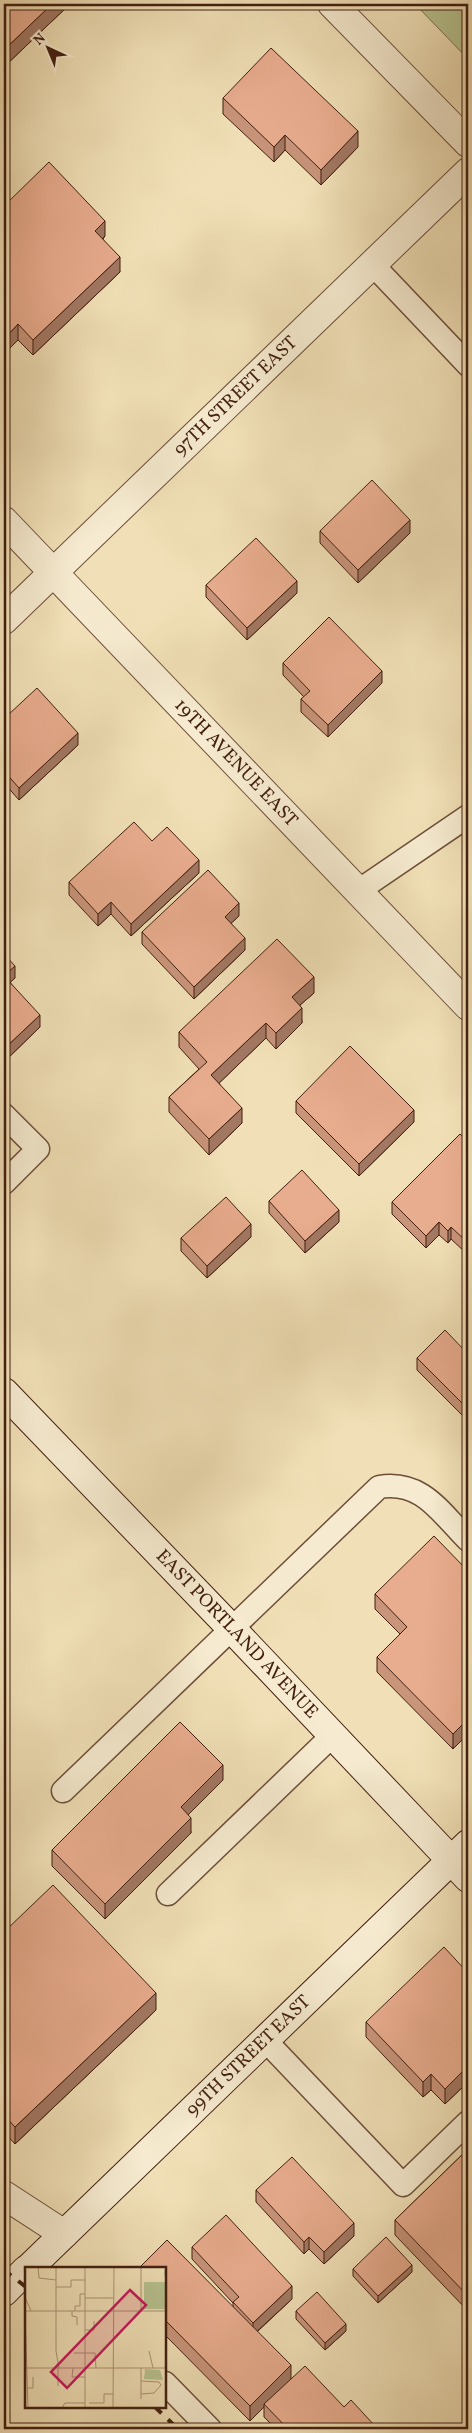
<svg xmlns="http://www.w3.org/2000/svg" width="472" height="2433" font-family="Vollkorn,serif">
<rect width="100%" height="100%" fill="#f1e0b7"/>
<filter id="stains"><feTurbulence type="fractalNoise" baseFrequency=".004" numOctaves="4"/><feColorMatrix values="0 0 0 0 .2 0 0 0 0 .09 0 0 0 0 .02 0 0 0 .5 -.17"/></filter>
<radialGradient id="worn" r=".72"><stop offset=".6" stop-color="#630" stop-opacity="0"/><stop offset="1" stop-color="#630" stop-opacity=".3"/></radialGradient>
<path fill="#b7c390" stroke="#7c7050" d="M415,4h53v55z"/>
<g fill="none" stroke-linecap="round" stroke-linejoin="round">
<g stroke="#6d4e39" stroke-width="25">
<path id="lane" d="M373,265l95,100
M358,891l110,-75
M4,1115l34,34 -34,34
M63,1791l316,-304c43,-7 61,25 89,53
M168,1894l165,-159
M265,2040l138,145 65,-63
M165,2383l45,46"/>
</g>
<g stroke="#6d4e39" stroke-width="30">
<g id="street">
<path d="M332,4l136,139"/>
<path id="s1" d="M4,521l464,485"/>
<path id="s2" d="M4,620l464,-448"/>
<path d="M4,2195l60,39"/>
</g>
</g>
<g stroke="#411e0f" stroke-width="30">
<g id="secondary">
<path id="s3" d="M4,1392l228,237 236,249"/>
<path id="s4" d="M29,2268l439,-424"/>
<path d="M4,2292l22,-22"/>
</g>
</g>
<use href="#lane" stroke="#f6ebd0" stroke-width="22"/>
<use href="#street" stroke="#f6ebd0" stroke-width="28"/>
<use href="#secondary" stroke="#f6ebd0" stroke-width="28"/>
<path stroke="#411e0f" stroke-width="4" stroke-dasharray="9 9" stroke-linecap="butt" d="M4,2270l22,17
M155,2407l23,22"/>
</g>
<path fill="#c8947a" stroke="#411e0f" d="M4,4h66l-64,61 -2,-3z
M223,98l135,49 -37,38 -36,-35 -11,12 -51,-48z
M4,206l101,30 -2,3 17,33 -87,83 -15,-15 -14,14z
M320,531l90,2 -52,50 -38,-40z
M206,585l91,8 -50,47 -41,-43z
M283,663l99,20 -54,54 -27,-25v-13l3,-2 -21,-22z
M4,710l4,5 70,30 -59,55 -15,-17z
M152,841l47,32 -68,63 -20,-22 -13,12 -29,-31v-13z
M239,916l-8,7 14,27 -51,49 -52,-55v-12z
M4,954l11,24 -5,4 30,45 -34,33 -2,-2z
M314,993l-14,12 2,18 -26,26 -10,-11 -47,45 23,40 -33,32 -40,-43v-15l30,-28 -20,-22v-15z
M296,1101l118,21 -55,54 -63,-63z
M468,1142l-2,111 -15,-14 -3,4 -9,-8 -13,13 -34,-34v-12z
M269,1201l70,21 -34,31 -36,-40z
M251,1237l-44,41 -26,-27v-13z
M468,1354l-5,62 -46,-46v-12z
M468,1571l-15,178 -76,-77v-15l23,-23 -25,-25v-15z
M223,1780l-35,34 3,19 -86,86 -53,-53v-16z
M4,1932l152,78 -141,134 -11,-12z
M468,1973v109l-23,22 -14,-14 -8,7 -57,-60v-15z
M468,2149v162l-73,-76v-15z
M256,2190l98,46 -30,28 -15,-15 -5,5 -48,-52z
M192,2247l100,52 -35,33 34,47 53,28 31,22h-99l-12,-12v-10l-14,14 -85,-86v-67l68,39v-4l-41,-44z
M353,2269l59,3 -34,31 -25,-27z
M296,2311l50,20 -21,19 -29,-31z"/>
<path fill="#a27863" stroke="#411e0f" d="M52,4h18l-64,61v-17z
M8,87v16l-4,5v-17z
M358,131v16l-37,38v-15z
M285,135v15l-11,12v-15z
M105,221v15l-10,10v-15z
M120,257v15l-87,83v-15z
M18,324v16l-14,14v-15z
M410,520v13l-52,50v-13z
M297,581v12l-50,47v-12z
M382,671v12l-54,54v-12z
M78,733v12l-59,55v-12z
M199,860v13l-68,63v-12z
M111,902v12l-13,12v-12z
M239,903v13l-14,13v-12z
M245,938v12l-51,49v-12z
M15,966v12l-11,10v-12z
M314,977v16l-22,19v-15z
M302,1008v15l-26,26v-16z
M40,1015v12l-34,33v-13z
M266,1023v15l-55,53v-16z
M242,1108v15l-33,32v-16z
M414,1110v12l-55,54v-12z
M339,1210v12l-34,31v-12z
M439,1222v13l-13,13v-12z
M251,1224v13l-44,41v-12z
M451,1227v12l-3,4v-12z
M468,1238v12l-2,3v-12z
M468,1399v12l-5,5v-12z
M468,1719v15l-15,15v-15z
M223,1765v15l-42,42v-15z
M191,1818v15l-86,86v-15z
M156,1993v17l-141,134v-17z
M468,2066v16l-23,22v-15z
M431,2074v16l-8,7v-15z
M354,2223v13l-30,28v-12z
M309,2237v12l-5,5v-12z
M412,2265v7l-34,31v-7z
M292,2286v13l-39,36v-12z
M346,2324v7l-21,19v-7z
M291,2365v16l-27,23v3l-14,14v-15z"/>
<path fill="#e8ac8e" stroke="#411e0f" d="M4,4h48l-46,44 -2,-3z
M271,48l87,83 -37,39 -36,-35 -11,12 -51,-49z
M4,82l4,5 -4,4z
M49,162l56,59 -10,10 25,26 -87,83 -15,-16 -14,15v-133z
M372,480l38,40 -52,50 -38,-39z
M256,538l41,43 -50,47 -41,-43z
M329,617l53,54 -54,54 -27,-26 9,-8 -27,-28z
M37,688l41,45 -59,55 -15,-17v-61l4,5z
M134,822l18,19 15,-14 32,33 -68,64 -20,-22 -13,12 -29,-32z
M208,870l31,33 -14,14 20,21 -51,49 -52,-55z
M277,939l37,38 -22,20 10,11 -26,25 -10,-10 -55,52 31,33 -33,31 -40,-42 38,-35 -28,-30z
M4,954l11,12 -11,10 36,39 -34,32 -2,-2z
M350,1046l64,64 -55,54 -63,-63z
M460,1134l8,8v96l-2,3 -15,-14 -3,4 -9,-9 -13,14 -34,-34z
M302,1170l37,40 -34,31 -36,-40z
M226,1197l25,27 -44,42 -26,-28z
M445,1330l23,24v45l-5,5 -46,-46z
M434,1536l34,35v148l-15,15 -76,-77 30,-30 -32,-33z
M180,1722l43,43 -42,42 10,11 -86,86 -53,-54z
M53,1885l103,108 -141,134 -11,-12v-183z
M444,1947l24,26v93l-23,23 -14,-15 -8,8 -57,-60z
M468,2149v147l-73,-76z
M292,2157l62,66 -30,29 -15,-15 -5,5 -48,-52z
M226,2215l66,71 -39,37 -20,-21 6,-5 -47,-50z
M386,2237l26,28 -34,31 -25,-27z
M167,2240l124,125 -41,41 -85,-86v-52h-26z
M317,2292l29,32 -21,19 -29,-32z
M305,2366l39,41 7,-7 24,26 -4,3h-83l-24,-25z"/>
<g text-anchor="middle" dominant-baseline="central" stroke-width="4" stroke-linejoin="round" paint-order="stroke">
<g font-size="19" fill="#411e0f" stroke="#f6ebd0">
<text stroke="none"><textPath href="#s2" startOffset="322">97TH STREET EAST</textPath></text>
<text stroke="none"><textPath href="#s1" startOffset="335">19TH AVENUE EAST</textPath></text>
<text stroke="none"><textPath href="#s3" startOffset="336">EAST PORTLAND AVENUE</textPath></text>
<text stroke="none"><textPath href="#s4" startOffset="305">99TH STREET EAST</textPath></text>
</g>
</g>
<g transform="translate(25 2267)">
<rect width="141" height="141" fill="#f1e0b7"/>
<path d="M141,0v42h-22v-27h22l-2,-10zM120,102l15,1 3,10 -19,-1z" fill="#b7c390"/>
<path fill="none" stroke="#ab9274" stroke-width="1" d="M13,0l1,11 17,2M31,0v84l3,17M116,0v44M31,20h15v-7h14M0,30l6,14M60,31h28M0,44h142M0,44l3,97M47,44v5l5,1v8M50,44v-5h5v-12h5M60,63h9v-9M124,84l4,17M49,86h21l1,15M0,101h142M33,101v18M48,101l-1,9h13M116,101v31M116,114l18,1 2,3 -7,8 -13,1M3,121h5v-11M64,136h15v-9h9M37,141l3,-5h20M60,141v-141M88,141l1,-141"/>
<path fill="#c2185b" fill-opacity="0.15" stroke="#c2185b" stroke-width="2.5" d="M105,23l16,15 -79,83 -16,-16z"/>
<rect width="141" height="141" fill="none" stroke="#411e0f" stroke-width="2.5"/>
</g>
<rect width="472" height="2433" fill="none" stroke="#f1e0b7" stroke-width="20"/>
<rect x="5" y="5" width="462" height="2423" fill="none" stroke="#411e0f" stroke-width="2.5"/>
<rect x="10" y="10" width="452" height="2413" fill="none" stroke="#411e0f"/>
<g transform="translate(48 48) rotate(316)" stroke="#f6ebd0" stroke-width="4" paint-order="stroke">
<path d="M0-4L9 19L0 12L-9 19Z" fill="#411e0f"/>
<text y="-8" font-size="14" font-weight="bold" text-anchor="middle" fill="#411e0f">N</text>
</g>
<rect width="100%" height="100%" filter="url(#stains)"/>
<rect width="100%" height="100%" fill="url(#worn)"/>
</svg>
